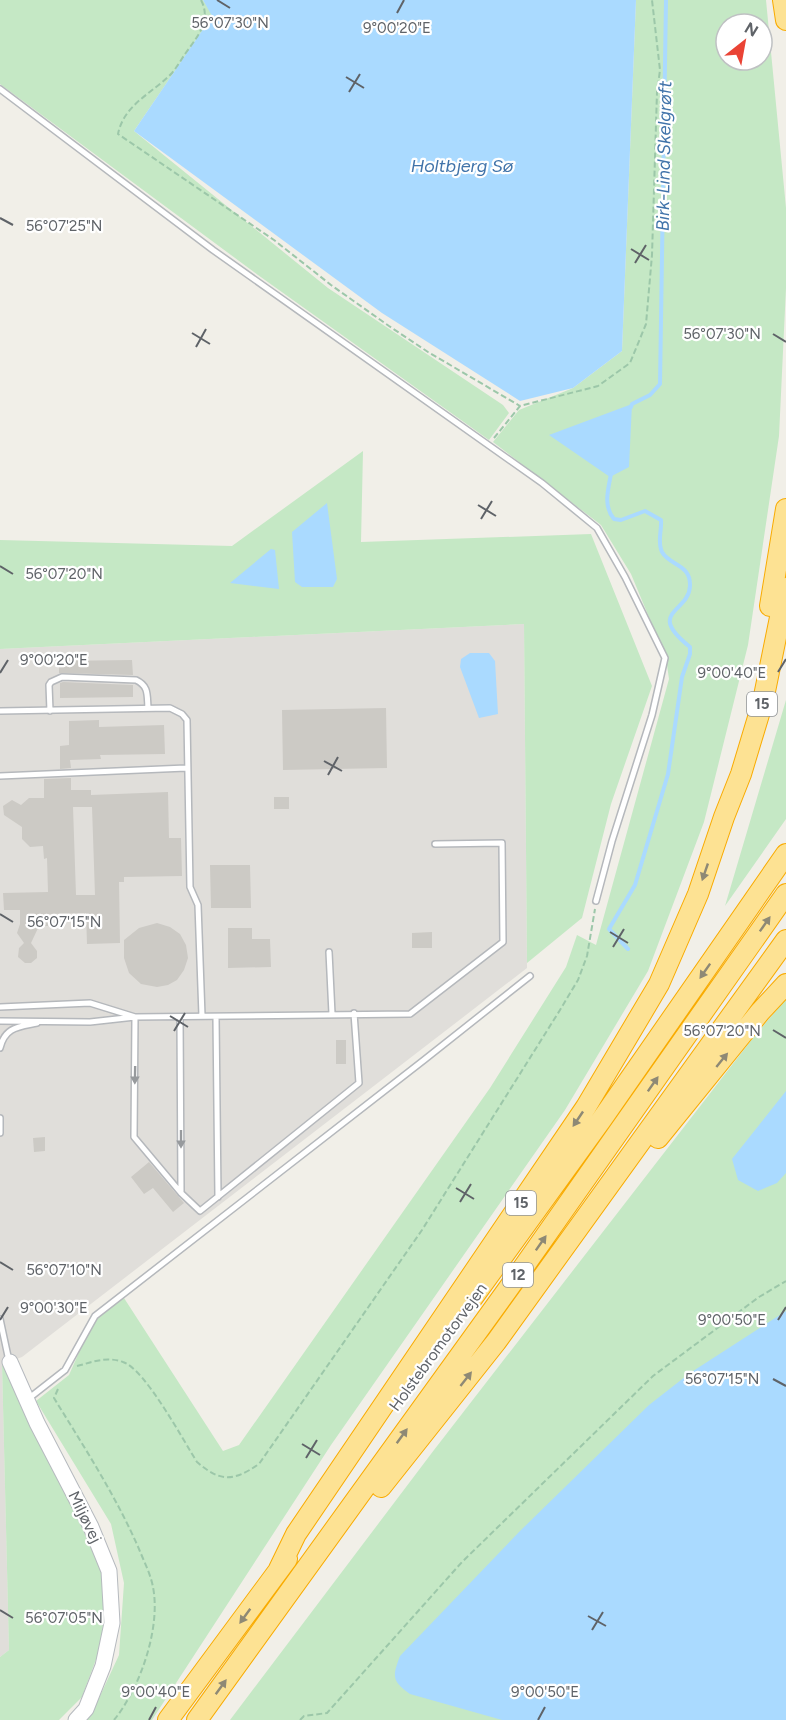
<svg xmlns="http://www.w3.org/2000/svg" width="786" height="1720" font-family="Figtree,sans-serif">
<rect width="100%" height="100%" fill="#f1efe8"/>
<path fill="#e0deda" d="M524,624l3,344 -505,389 -20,7 7,286 -9,7v-1008z"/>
<path fill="#c5e8c5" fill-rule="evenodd" d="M0,0h203l10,15 -79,116 194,157 175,117 6,8 -20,27 -231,-165 -258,-191z
M636,0h130l20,208v80l-7,148 -31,209 -44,177 -56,149 -83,139 -234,335 -179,275h-67l8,-9 26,-56 5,-72 -13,-59 -75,-123 33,-26 26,-59 29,-18 99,153 16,-6 251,-357 76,-121 11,-32 19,10 73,-266 -3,-21 -35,-84 -30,-49 -108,-83 26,-32 54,-22 49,-37zM726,24h36v36h-36z
M363,451l-2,91 230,-8 61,152 -41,118 -29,114 -55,45 -3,-339 -524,25v-109l232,6z
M786,700v119l-61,87z
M786,999v721h-556l204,-270 322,-416z
M2,1364l105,215 -6,67 -19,51 -23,23h-59v-63l9,-7z"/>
<path fill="#aadaff" d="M203,0h433l-14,351 -49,37 -53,13 -138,-88 -248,-182 78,-115z
M632,404l-3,63 -19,10 -61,-42z
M327,503l10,76 -4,8h-31l-7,-5 -3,-50z
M271,549l4,1 4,39 -49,-6z
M470,653h19l6,8 3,53 -19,4 -19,-51 1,-8z
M786,1091v82l-9,10 -19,8 -20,-11 -6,-21z
M786,1311v409h-284l-92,-26c-18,-13 -18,-17 -10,-38l119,-124 130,-127 41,-32z"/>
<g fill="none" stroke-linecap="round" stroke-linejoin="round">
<path stroke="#aadaff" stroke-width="4" d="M631,407l1,-3 18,-9 10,-11 6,-384
M611,474c-3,16 -8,32 3,45l7,1 24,-9 16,9c1,10 -4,22 1,32 8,14 29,12 28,34 -1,27 -45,25 0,61v7l-8,23 -14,97 -33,111 -26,44 19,20"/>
</g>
<path fill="#cccac5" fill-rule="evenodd" d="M132,660l1,15 -74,-2v-12z
M63,682l70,3v12l-73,1v-15z
M386,708l1,60 -104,2 -1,-60z
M99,720v7l65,-2 1,29 -65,1 1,4 -31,1 1,8 -11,1v-23l9,-1v-24z
M71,778v12h20v5l77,-3 1,46h12l1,38 -58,1v5h-5l1,61 -33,1 -1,-31 -38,1v12h-9l-8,17 6,8v7l-6,5h-6l-7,-6 1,-9 5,-5 -7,-10 3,-9v-14h-16l-1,-17 45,-1 -1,-34 -3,1 -1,-13 -13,1 -8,-8v-12l-18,-12 -1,-9 9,-6 9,5 8,-7h15v-19zM73,807h19l3,88h-19z
M274,797h15v12h-15z
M210,865h40l1,43h-40z
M157,923l13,4 10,7 6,11 2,13 -4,12 -7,10 -9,5 -11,2 -16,-3 -12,-11 -5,-15v-18l15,-12z
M228,928h24v11h18l1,28 -43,1z
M432,932v16h-20v-15z
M336,1040h10v24h-10z
M45,1137v14l-11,1 -1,-14z
M149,1162l35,41 -11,9 -20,-24 -9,6 -13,-17z"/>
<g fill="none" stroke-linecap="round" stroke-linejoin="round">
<g stroke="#b5b8bc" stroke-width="8">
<path id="lane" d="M0,89l213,161 329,233 55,45 28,49 40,81 -13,57 -40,126 -16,60
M0,711l170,-3 12,6 5,6 3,167 8,18 4,111
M50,711l-1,-26 2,-3 11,-5 74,3c13,6 11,15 12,28
M0,776l186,-8
M329,952l3,62
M0,1007l90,-4 45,14 275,-3 93,-72 -1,-99 -67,1
M180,1017l1,176
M216,1017l2,180
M0,1021l90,1 45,-5 -1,120 47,56 19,18 159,-128 -5,-70
M0,1048c5,-21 18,-21 37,-25
M0,1118v15
M0,1319l9,42
M28,1399l37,-29 30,-54 329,-256 106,-84"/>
</g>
<g stroke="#b6babf" stroke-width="17">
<path id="secondary" d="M10,1362l27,61 54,104 18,44 3,52 -9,43 -17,43 -10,11"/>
</g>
<g stroke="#f9ab00" stroke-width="22">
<path id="highway" d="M783,0l3,20
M770,606l16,-97
M658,1138l102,-126 26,-28
M471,1300l131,-181 184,-265
M381,1487l115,-145 290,-402
M279,1569l17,-35 290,-427 73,-123 39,-90 26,-77 17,-43 22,-73 23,-113
M168,1720l119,-161
M197,1720l311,-431 278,-395"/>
</g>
<path stroke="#9cc7a9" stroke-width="2" stroke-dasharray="6 3" stroke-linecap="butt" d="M201,0c11,21 -4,37 -16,54 -4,6 -8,13 -13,19 -19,20 -48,31 -54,61l156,106 57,45 58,41 39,26 92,54
M494,438l26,-32 78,-20 32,-23 16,-39 6,-69 5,-163 3,-22 -8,-70
M77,1366c16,-4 29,-10 46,-4 22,7 60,78 74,100 24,21 37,19 62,2l163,-234 138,-220 18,-30 9,-24 8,-47
M58,1389l-4,9c30,49 62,98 85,151 4,10 9,20 12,30 13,42 -10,108 -37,141
M300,1720l4,-4 23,-3 135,-151 191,-186 106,-79 27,-16"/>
<use href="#lane" stroke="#fff" stroke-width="5"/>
<use href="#secondary" stroke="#fff" stroke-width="15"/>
<use href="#highway" stroke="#fde293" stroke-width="20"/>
</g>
<defs><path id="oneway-solid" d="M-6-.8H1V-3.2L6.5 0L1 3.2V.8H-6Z" transform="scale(1.5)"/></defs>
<g fill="#8e8975">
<use href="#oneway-solid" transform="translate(705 872) rotate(109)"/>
<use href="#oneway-solid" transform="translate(765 924) rotate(-55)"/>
<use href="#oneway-solid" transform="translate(705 971) rotate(125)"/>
<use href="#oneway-solid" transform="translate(722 1060) rotate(-51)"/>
<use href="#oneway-solid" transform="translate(653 1084) rotate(-55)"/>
<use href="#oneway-solid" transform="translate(578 1119) rotate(124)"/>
<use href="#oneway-solid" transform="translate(541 1243) rotate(-55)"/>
<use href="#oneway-solid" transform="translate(466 1379) rotate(-52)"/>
<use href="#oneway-solid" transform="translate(402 1436) rotate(-54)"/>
<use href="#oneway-solid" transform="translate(245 1616) rotate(126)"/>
<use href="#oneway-solid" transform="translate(221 1687) rotate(-54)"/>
</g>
<g fill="#979a9d">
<use href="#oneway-solid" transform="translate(135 1075) rotate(91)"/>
<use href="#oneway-solid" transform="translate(181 1139) rotate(90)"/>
</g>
<path fill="none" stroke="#5f6368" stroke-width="2" d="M217,0l13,8M397,13l7,-13M346,77l18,11M349,92l11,-18M0,218l13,7M631,249l18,11M635,263l11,-18M192,333l18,11M773,334l13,8M196,347l10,-18M478,505l18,11M481,519l11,-18M0,566l13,8M778,672l8,-13M0,673l8,-13M324,761l18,10M328,775l10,-18M0,914l13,8M610,932l18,11M613,947l11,-18M170,1016l18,11M773,1030l13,8M174,1031l11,-18M456,1188l18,11M460,1202l11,-18M0,1262l13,8M0,1320l8,-13M778,1320l8,-13M773,1379l13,7M302,1444l18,11M306,1458l11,-18M0,1610l13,8M588,1616l18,10M592,1630l11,-18M149,1720l7,-13M538,1720l7,-13"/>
<g text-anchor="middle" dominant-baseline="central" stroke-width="4.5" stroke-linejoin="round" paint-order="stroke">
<g fill="#fff" stroke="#8f9295" stroke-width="1.5">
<rect x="747" y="692" width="30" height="24" rx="4.5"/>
<rect x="506" y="1191" width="30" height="24" rx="4.5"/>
<rect x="503" y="1263" width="30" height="24" rx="4.5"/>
</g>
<g font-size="15" font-weight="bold" fill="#5f6368">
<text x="762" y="704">15</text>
<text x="521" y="1203">15</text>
<text x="518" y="1275">12</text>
</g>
<g font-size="16" fill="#5f6368" stroke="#fff">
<text transform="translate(438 1347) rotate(-54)">Holstebromotorvejen</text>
<text transform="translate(85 1517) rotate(64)">Miljøvej</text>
</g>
<g font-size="18" font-style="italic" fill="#4174aa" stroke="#fff">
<text transform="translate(664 156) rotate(-89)">Birk-Lind Skelgrøft</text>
<text x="462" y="166">Holtbjerg Sø</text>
</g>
</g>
<g font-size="15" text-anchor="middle" fill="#5f6368" stroke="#fff" stroke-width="4.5" stroke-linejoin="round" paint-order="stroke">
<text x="230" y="28">56°07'30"N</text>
<text x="397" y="33">9°00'20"E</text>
<text x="64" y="231">56°07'25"N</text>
<text x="722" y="339">56°07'30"N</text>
<text x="64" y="579">56°07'20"N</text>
<text x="54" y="665">9°00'20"E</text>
<text x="732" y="678">9°00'40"E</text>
<text x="64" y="927">56°07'15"N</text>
<text x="722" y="1036">56°07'20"N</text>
<text x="64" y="1275">56°07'10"N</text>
<text x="54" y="1313">9°00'30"E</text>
<text x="732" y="1325">9°00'50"E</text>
<text x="722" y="1384">56°07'15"N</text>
<text x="64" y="1623">56°07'05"N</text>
<text x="156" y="1697">9°00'40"E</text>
<text x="545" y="1697">9°00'50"E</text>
</g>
<g transform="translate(744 42) rotate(31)"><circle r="28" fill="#ffffff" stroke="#bfc1c3" stroke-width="1.5"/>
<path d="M0-4.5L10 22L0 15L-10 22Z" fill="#ea4335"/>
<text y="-9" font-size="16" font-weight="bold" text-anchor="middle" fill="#5f6368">N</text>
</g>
</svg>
